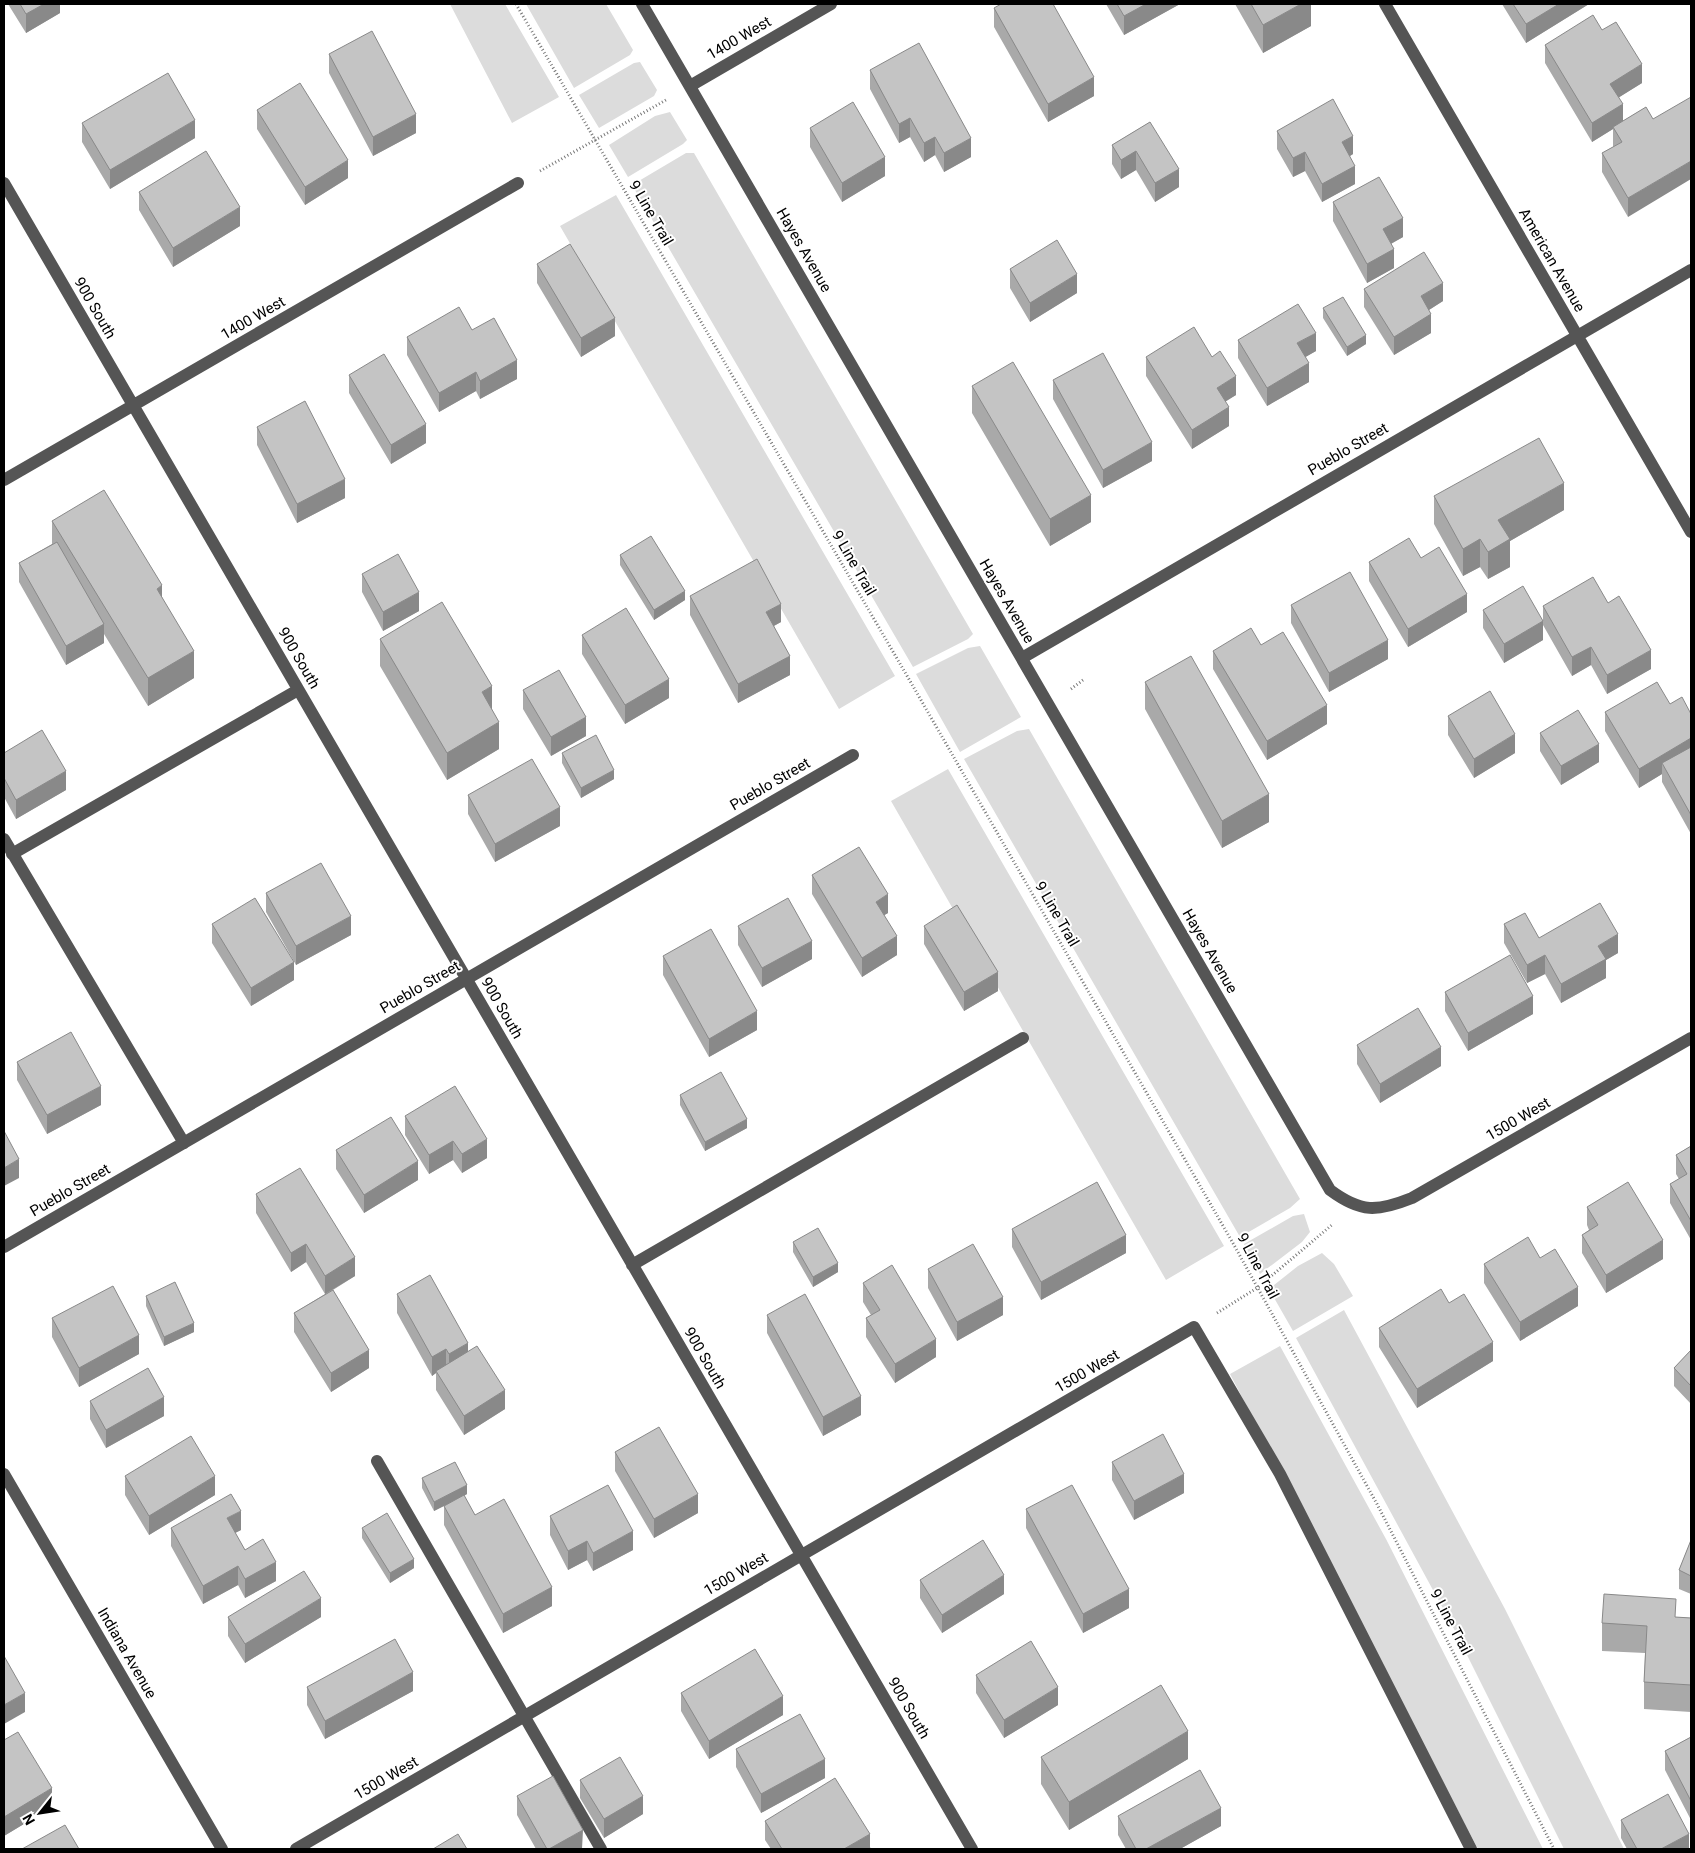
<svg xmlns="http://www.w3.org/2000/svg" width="1695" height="1853" font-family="Roboto,sans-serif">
<rect width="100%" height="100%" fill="#fff"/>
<path fill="#dcdcdc" d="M450,4h55l54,93 -47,26z
M526,4h80l27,46 -3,5 -56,33z
M640,62l17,28 -3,6 -55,32 -20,-33 55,-32z
M670,112l17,28 -4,4 -55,33 -19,-32 46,-29z
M686,153h8l279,481 -5,5 -55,28 -281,-482z
M616,195l279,481 -56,33 -279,-483z
M980,646l41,71 -61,35 -44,-78 52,-26z
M1029,729l271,470 -10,9 -50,29 -276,-478 53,-28z
M948,769l276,477 -58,34 -275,-479z
M1304,1214l6,18 -8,10 -42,32 -16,-30 49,-28z
M1322,1253l12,11 19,32 -60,35 -24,-42 29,-23z
M1344,1310l161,299 119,240h-60l-112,-224 -156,-287z
M1280,1346l106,193 157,310h-65l-248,-475z"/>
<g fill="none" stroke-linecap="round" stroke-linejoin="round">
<path stroke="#777" stroke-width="3" stroke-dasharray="1 2.5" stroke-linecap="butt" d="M516,4l390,670 328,571 143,259 177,345
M540,171l126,-71
M1071,689l12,-9
M1217,1313l40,-25 76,-64"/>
<path stroke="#555" stroke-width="12" d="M642,4l688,1186c31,23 47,22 82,8l279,-160
M1385,4l306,528
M690,86l141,-82
M4,183l968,1666
M4,480l514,-297
M1022,658l669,-388
M4,839l180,304
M12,854l286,-164
M4,1247l849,-492
M632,1265l391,-227
M377,1461l224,388
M4,1474l218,375
M296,1849l898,-522 86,147 191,375"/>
</g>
<path fill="#a9a9a9" d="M8,4h52v9l-34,20z
M1106,4h74l-56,31z
M1235,4h76v22l-48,27z
M1502,4h87l-63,39z
M994,8l100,88 -46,26 -54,-95z
M1602,30l40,53 -23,14 4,24 23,-14 -18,110 -26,-45v-19l11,-6v-18l-21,13 -47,-79v-18z
M329,54l87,79 -43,23 -44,-83z
M870,70l101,87 -27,15 -9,-17 -11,7 -14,-25 -11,6 -29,-54z
M257,110l91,68 -43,27 -48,-76z
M1150,122l29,65 -24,15 -19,-32 -15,9 -9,-15v-19z
M82,123l113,15 -85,51 -28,-47z
M810,128l75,48 -43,26 -32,-55z
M1277,131l76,23 -3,2 5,28 -33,18 -17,-31 -12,6 -16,-28z
M139,192l101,34 -67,41 -34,-57z
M1333,202l70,35 -12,7 3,24 -27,15 -34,-62z
M537,264l78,72 -34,21 -44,-74z
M1010,269l67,24 -47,29 -20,-34z
M1364,289l79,12 -14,9 2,23 -37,22 -30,-48z
M1323,308l43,36 -19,12 -24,-38z
M472,330l45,49 -37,20 -4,-8 -37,21 -32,-57v-18z
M1238,340l78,11 -11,6 4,25 -42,24 -29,-48z
M1146,357l90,38 -11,6 4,25 -37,23 -46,-73z
M349,375l77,68 -35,21 -42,-71z
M1053,380l99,81 -49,27 -50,-89z
M972,386l119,136 -41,24 -78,-133z
M257,427l88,71 -48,25 -40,-78z
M1434,496l130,14 -54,31v26l-22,12 -8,-12 -17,9 -29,-52z
M52,521l110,76 32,81 -46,28 -44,-72v9l-38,22 -47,-83v-19l33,-19z
M620,555l65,45 -31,20 -34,-55z
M1421,558l46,54 -59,35 -39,-66v-19z
M362,574l57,37 -36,20 -21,-39z
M690,596l91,26 -7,4 16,49 -52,28 -48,-88z
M1608,603l43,66 -44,25 -16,-29 -19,11 -29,-51v15l-39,23 -21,-35v-18l60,10v-14z
M1291,605l97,54 -59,33 -38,-69z
M582,635l87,63 -44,26 -43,-70z
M380,639l112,70 7,40 -52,31 -67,-114z
M1261,645l66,79 -60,36 -54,-91v-18z
M1145,682l124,140 -47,26 -77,-139z
M523,690l63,46 -35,20 -28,-47z
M1670,704l21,10v120l-29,-52v-8l-23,14 -34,-57v-19z
M1448,716l67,37 -41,25 -26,-43z
M1540,733l59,29 -38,23 -21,-34z
M4,753l62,37 -50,29 -12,-22z
M562,753l52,26 -33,19 -19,-35z
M468,795l92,31 -65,36 -27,-48z
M812,875l76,38 -4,2 13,40 -35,22 -50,-83z
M266,893l85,42 -55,30 -30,-53z
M212,924l82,56 -43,26 -39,-63z
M1504,924l35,14 79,15 -12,7v18l-45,25 -16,-29 -18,9 -23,-40z
M738,926l74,33 -50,28 -24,-42z
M924,926l74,65 -34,20 -40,-67z
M663,956l94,74 -48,27 -46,-82z
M1445,992l88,22 -65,37 -23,-40z
M1357,1045l84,21 -61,37 -23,-39z
M17,1062l84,43 -54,29 -30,-54z
M680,1095l67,33 -42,23 -25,-46z
M405,1116l82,42 -25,15 -9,-13 -24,14 -24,-39z
M1691,1146v94l-21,-37v-19l9,-5 -3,-5v-19z
M336,1150l82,30 -54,33 -28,-44z
M256,1194l99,82 -22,14 36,78 -38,24 -37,-60v-19l31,-19 -19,-32 -15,10 -35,-59z
M1587,1207l76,52 -57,34 -24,-40v-18l7,-5 -2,-5z
M1012,1229l114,24 -85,47 -29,-53z
M793,1242l45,30 -25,15 -20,-35z
M1540,1258l38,48 -58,35 -36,-58v-19z
M928,1269l75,46 -46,26 -29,-53z
M863,1283l73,74 -41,26 -29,-46v-19l5,-3 -8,-13z
M397,1294l71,57 37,58 -41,26 -28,-45v-17l-4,3 -35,-63z
M146,1296l48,36 -30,14 -18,-40z
M767,1315l94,100 -38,21 -56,-103z
M52,1318l87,36 -60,33 -27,-50z
M1379,1328l114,33 -76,47 -38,-61z
M1691,1350v54l-17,-18v-18z
M90,1401l74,15 -58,32 -16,-29z
M615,1452l83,61 -44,25 -39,-67z
M1112,1462l72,31 -50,27 -22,-40z
M125,1476l90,19 -66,40 -24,-40z
M422,1478l45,16 -3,2 11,19 77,91 -49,27 -59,-108v-19l-10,5 -12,-23z
M1026,1509l103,99 -46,25 -57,-105z
M550,1516l83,34 -40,21 -6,-11 -19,10 -18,-35z
M171,1528l70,2 -6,3 10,17 31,31 -31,17 -7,-13 -35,19 -32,-58z
M362,1528l52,40 -24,15 -28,-45z
M1691,1540v54l-12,-5v-19z
M920,1580l84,14 -62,39 -22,-35z
M228,1617h93l-76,46 -17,-27z
M1676,1617l15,1v94l-47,-3v-27l1,-29 -43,-2v-28z
M976,1675l82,30 -54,33 -28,-45z
M307,1687l106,4 -88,48 -18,-34z
M681,1693l102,22 -74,44 -28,-48z
M1691,1737v83l-26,-50v-19z
M4,1740l48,67 -48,29z
M736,1749l89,29 -64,35 -25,-46z
M1041,1757l147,2 -119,71 -28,-46z
M580,1780l63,34 -39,24 -24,-40z
M517,1796l66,53h-47l-19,-34z
M1118,1816l103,10 -41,23h-54l-8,-14z
M1621,1820l68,29h-62l-6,-11z
M765,1821l105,26 1,2h-100l-6,-9z"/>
<path fill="#898989" d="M44,4h16v9l-34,20v-19z
M1146,4h34l-56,31v-19z
M1301,4h10v22l-48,27v-28z
M1559,4h30l-63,39v-19z
M1642,64v19l-32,20v-19z
M1094,77v19l-46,26v-18z
M1623,104v19l-10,4v2l-21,13v-19z
M416,114v19l-43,23v-19z
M910,118v19l-11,6v-19z
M195,120v18l-85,51v-19z
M1353,136v18l-11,7v-19z
M935,137v18l-11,7v-19z
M971,138v19l-27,15v-19z
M1136,151v19l-15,9v-19z
M1305,152v19l-12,6v-19z
M885,157v19l-43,26v-19z
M348,160v18l-43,27v-18z
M1691,161v18l-63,38v-19z
M1355,166v18l-33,18v-18z
M1179,169v18l-24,15v-19z
M240,207v19l-67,41v-19z
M1403,218v19l-20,11v-19z
M1394,249v19l-27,15v-19z
M1077,274v19l-47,29v-19z
M1443,283v18l-22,14v-19z
M1431,314v19l-37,22v-18z
M615,318v18l-34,21v-19z
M1316,333v18l-19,11v-19z
M1366,335v9l-19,12v-9z
M517,360v19l-37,20v-18z
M1309,363v19l-42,24v-18z
M476,372v19l-37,21v-19z
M1236,376v19l-19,12v-19z
M1229,407v19l-37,23v-19z
M426,424v19l-35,21v-19z
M1152,442v19l-49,27v-18z
M345,479v19l-48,25v-19z
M1564,483v27l-54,31v26l-22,12v-27l10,-32z
M1091,495v27l-41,24v-27z
M1480,539v28l-17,9v-27z
M162,585v28l-5,-24z
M685,591v9l-31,20v-10z
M419,592v19l-36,20v-19z
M1467,594v18l-59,35v-18z
M781,604v18l-15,8v-18z
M1543,621v19l-39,23v-19z
M104,624v19l-38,22v-19z
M1388,640v19l-59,33v-19z
M1591,647v18l-19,11v-19z
M1651,650v19l-44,25v-19z
M194,651v27l-46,28v-28z
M790,656v19l-52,28v-19z
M669,679v19l-44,26v-19z
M492,686v28l-10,-22z
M1327,705v19l-60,36v-19z
M586,717v19l-35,20v-19z
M499,722v27l-52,31v-27z
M1515,734v19l-41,25v-19z
M1691,738v19l-29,6v11l-23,14v-19z
M1599,744v18l-38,23v-19z
M614,770v9l-33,19v-10z
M66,771v19l-50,29v-19z
M1269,794v28l-47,26v-27z
M560,807v19l-65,36v-18z
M888,894v19l-12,7v-18z
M351,916v19l-55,30v-19z
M1618,934v19l-12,7v18l-45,25v-19l37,-38z
M897,936v19l-35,22v-19z
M812,941v18l-50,28v-19z
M1545,955v19l-18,9v-18z
M294,962v18l-43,26v-18z
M998,972v19l-34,20v-19z
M1533,996v18l-65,37v-18z
M757,1011v19l-48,27v-18z
M1441,1047v19l-61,37v-19z
M101,1086v19l-54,29v-19z
M747,1119v9l-42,23v-9z
M487,1139v19l-25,15v-19z
M453,1141v19l-24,14v-19z
M19,1159v19l-15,8v-18z
M418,1161v19l-54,33v-18z
M1126,1235v18l-85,47v-18z
M1663,1240v19l-57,34v-18z
M306,1244v18l-15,10v-19z
M355,1257v19l-30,18v-18z
M838,1263v9l-25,15v-10z
M1578,1287v19l-58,35v-19z
M1003,1297v18l-46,26v-19z
M194,1323v9l-30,14v-9z
M139,1335v19l-60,33v-19z
M936,1339v18l-41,26v-19z
M1493,1342v19l-76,47v-19z
M468,1343v19l-19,11v-19z
M446,1349v18l-10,4v2l-4,3v-19z
M369,1350v18l-38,24v-19z
M505,1390v19l-41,26v-19z
M861,1396v19l-38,21v-19z
M164,1397v19l-58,32v-18z
M1184,1474v19l-50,27v-19z
M215,1476v19l-66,40v-19z
M467,1485v9l-33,17v-9z
M698,1494v19l-44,25v-19z
M241,1511v19l-14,7v-19z
M633,1531v19l-40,21v-18z
M587,1541v19l-19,10v-19z
M414,1559v9l-24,15v-10z
M276,1562v19l-31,17v-19z
M238,1566v19l-35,19v-18z
M1004,1575v19l-62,39v-18z
M552,1587v19l-49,27v-19z
M1129,1589v19l-46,25v-19z
M321,1598v19l-76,46v-19z
M413,1672v19l-88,48v-18z
M1058,1687v18l-54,33v-18z
M25,1693v19l-21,12v-19z
M783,1696v19l-74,44v-18z
M1188,1731v28l-119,71v-28z
M825,1759v19l-64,35v-19z
M52,1788v19l-48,29v-19z
M643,1796v18l-39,24v-19z
M1221,1808v18l-41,23h-34z
M583,1830l-1,19h-33z
M870,1834v15h-26z
M1689,1834v15h-28z"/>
<path fill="#c4c4c4" stroke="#898989" d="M20,4h24l-18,10z
M1001,4h52l41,73 -46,27 -54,-96z
M1117,4h29l-22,12z
M1251,4h50l-38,21z
M1513,4h46l-33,20z
M1593,15l9,15 14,-8 26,42 -32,20 13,20 -31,19 -47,-78z
M372,31l44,83 -43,23 -44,-83z
M919,43l52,95 -27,15 -9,-16 -11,6 -14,-25 -11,6 -29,-54z
M168,73l27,47 -85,50 -28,-47z
M300,83l48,77 -43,27 -48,-77z
M1691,97v64l-63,37 -26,-45 20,-11 -9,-15 33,-20 7,12z
M1333,99l20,37 -11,6 13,24 -33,18 -17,-32 -12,6 -16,-27z
M853,102l32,55 -43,26 -32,-55z
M1150,122l29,47 -24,14 -19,-32 -15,9 -9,-15z
M206,151l34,56 -67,41 -34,-56z
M1379,177l24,41 -20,11 11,20 -27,15 -34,-62z
M1057,240l20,34 -47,29 -20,-34z
M570,244l45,74 -34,20 -44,-74z
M1424,252l19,31 -22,13 10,18 -37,23 -30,-48z
M1343,297l23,38 -19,12 -24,-39z
M1298,304l18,29 -19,10 12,20 -42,25 -29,-48z
M459,307l13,23 22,-12 23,42 -37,21 -4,-9 -37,21 -32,-56z
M1194,327l18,30 8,-6 16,25 -19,12 12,19 -37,23 -46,-73z
M1103,353l49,89 -49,28 -50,-90z
M384,354l42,70 -35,21 -42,-70z
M1013,362l78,133 -41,24 -78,-133z
M305,401l40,78 -48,25 -40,-77z
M1539,438l25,45 -66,37 12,19 -22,13 -8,-13 -17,10 -29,-53z
M104,490l58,95 -5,4 37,62 -46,27 -96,-157z
M651,536l34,55 -31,19 -34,-55z
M1409,538l12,20 18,-11 28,47 -59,35 -39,-67z
M57,542l47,82 -38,22 -47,-83z
M398,554l21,38 -36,20 -21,-38z
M757,559l24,45 -15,8 24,44 -52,28 -48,-88z
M1350,572l38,68 -59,33 -38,-68z
M1593,577l15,26 11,-7 32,54 -44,25 -16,-28 -19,10 -29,-51z
M1523,586l20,35 -39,23 -21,-34z
M442,602l50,84 -10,6 17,30 -52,31 -67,-114z
M626,608l43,71 -44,26 -43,-70z
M1251,628l10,17 22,-13 44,73 -60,36 -54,-90z
M1191,656l78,138 -47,27 -77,-139z
M559,670l27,47 -35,20 -28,-47z
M1657,682l13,22 12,-7 9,17v24l-52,31 -34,-57z
M1490,691l25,43 -41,25 -26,-43z
M1578,710l21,34 -38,22 -21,-33z
M42,730l24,41 -50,29 -12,-22v-25z
M596,735l18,35 -33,18 -19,-35z
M1691,747v68l-29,-52z
M532,759l28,48 -65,37 -27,-49z
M859,847l29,47 -12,8 21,34 -35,22 -50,-83z
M321,863l30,53 -55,30 -30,-53z
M255,898l39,64 -43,26 -39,-64z
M788,898l24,43 -50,27 -24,-42z
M1600,903l18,31 -20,12 8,13 -45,25 -16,-29 -18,10 -23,-41 21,-11 14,25z
M957,905l41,67 -34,20 -40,-66z
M711,929l46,82 -48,28 -46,-83z
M1510,955l23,41 -65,37 -23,-41z
M1418,1008l23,39 -61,37 -23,-39z
M71,1032l30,54 -54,29 -30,-53z
M721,1072l26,47 -42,23 -25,-47z
M455,1086l32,53 -25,15 -9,-13 -24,14 -24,-39z
M391,1117l27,44 -54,34 -28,-45z
M4,1131l15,28 -15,9z
M1691,1146v75l-21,-37 17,-10 -11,-19z
M300,1168l55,89 -30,19 -19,-32 -15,9 -35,-59z
M1097,1182l29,53 -85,47 -29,-53z
M1628,1182l35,58 -57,35 -24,-40 16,-10 -11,-18z
M818,1228l20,35 -25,14 -20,-35z
M1528,1237l12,21 15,-9 23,38 -58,35 -36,-58z
M973,1244l30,53 -46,25 -29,-53z
M892,1265l44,74 -41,25 -29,-46 14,-8 -17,-27z
M430,1275l38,68 -19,11 -3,-5 -14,8 -35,-63z
M175,1282l19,41 -30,14 -18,-41z
M113,1286l26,49 -60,33 -27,-50z
M1441,1289l8,14 15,-9 29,48 -76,47 -38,-61z
M333,1290l36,60 -38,23 -37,-60z
M805,1294l56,102 -38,21 -56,-102z
M477,1346l28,44 -41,26 -28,-45z
M1691,1350v36l-17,-18z
M148,1368l16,29 -58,33 -16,-29z
M659,1427l39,67 -44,25 -39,-67z
M1163,1434l21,40 -50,27 -22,-39z
M191,1436l24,40 -66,40 -24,-40z
M455,1462l12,23 -33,17 -12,-24z
M608,1485l25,46 -40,22 -6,-12 -19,10 -18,-35z
M1072,1485l57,104 -46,25 -57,-105z
M231,1494l10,17 -14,7 18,32 18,-11 13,23 -31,17 -7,-13 -35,20 -32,-58z
M464,1495l11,20 29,-16 48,88 -49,27 -59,-108z
M387,1513l27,46 -24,14 -28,-45z
M983,1540l21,35 -62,40 -22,-35z
M1691,1540v36l-12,-6z
M304,1571l17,27 -76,46 -17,-27z
M1604,1594l72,5 -1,18 16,1v67l-47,-3 3,-56 -45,-3z
M395,1639l18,33 -88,49 -18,-34z
M1031,1641l27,46 -54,33 -28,-45z
M755,1649l28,47 -74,45 -28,-48z
M4,1656l21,37 -21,12z
M1161,1685l27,46 -119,71 -28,-45z
M800,1714l25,45 -64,35 -25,-45z
M18,1732l34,56 -48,29v-77z
M1691,1737v64l-26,-50z
M620,1757l23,39 -39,23 -24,-39z
M1200,1770l21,38 -75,41h-10l-18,-33z
M553,1776l30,54 -34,19h-2l-30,-53z
M835,1778l35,56 -26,15h-62l-17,-28z
M1668,1794l21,40 -28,15h-24l-16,-29z
M65,1825l14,24h-57z
M458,1834l9,15h-34z"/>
<g text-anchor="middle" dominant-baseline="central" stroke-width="4" stroke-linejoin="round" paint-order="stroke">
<g font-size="15" fill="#000" stroke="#fff">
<text transform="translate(739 38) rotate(-30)">1400 West</text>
<text transform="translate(651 213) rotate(60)">9 Line Trail</text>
<text transform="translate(804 250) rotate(60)">Hayes Avenue</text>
<text transform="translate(1552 260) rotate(60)">American Avenue</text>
<text transform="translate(95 308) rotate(60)">900 South</text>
<text transform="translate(253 318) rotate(-30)">1400 West</text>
<text transform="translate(1348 449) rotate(-30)">Pueblo Street</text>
<text transform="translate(854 563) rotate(60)">9 Line Trail</text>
<text transform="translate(1007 601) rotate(60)">Hayes Avenue</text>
<text transform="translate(299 658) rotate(60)">900 South</text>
<text transform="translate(770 784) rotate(-30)">Pueblo Street</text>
<text transform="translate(1057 914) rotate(60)">9 Line Trail</text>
<text transform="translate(1210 951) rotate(60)">Hayes Avenue</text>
<text transform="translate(420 987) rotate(-30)">Pueblo Street</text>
<text transform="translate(502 1008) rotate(60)">900 South</text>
<text transform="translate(1518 1119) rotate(-30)">1500 West</text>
<text transform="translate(70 1190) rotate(-30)">Pueblo Street</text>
<text transform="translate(1258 1266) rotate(62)">9 Line Trail</text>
<text transform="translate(705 1358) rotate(60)">900 South</text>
<text transform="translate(1087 1371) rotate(-30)">1500 West</text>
<text transform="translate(736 1574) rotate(-30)">1500 West</text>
<text transform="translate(1451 1622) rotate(62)">9 Line Trail</text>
<text transform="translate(127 1653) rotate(60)">Indiana Avenue</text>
<text transform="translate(909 1708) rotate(60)">900 South</text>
<text transform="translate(386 1778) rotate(-30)">1500 West</text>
</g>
</g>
<rect width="1695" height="1853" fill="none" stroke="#000000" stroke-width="10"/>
<g transform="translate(40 1813) rotate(240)" stroke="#ffffff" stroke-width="4" paint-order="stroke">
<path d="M0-4L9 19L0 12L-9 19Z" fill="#000000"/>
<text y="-8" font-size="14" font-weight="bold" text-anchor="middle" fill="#000000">N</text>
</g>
</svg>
